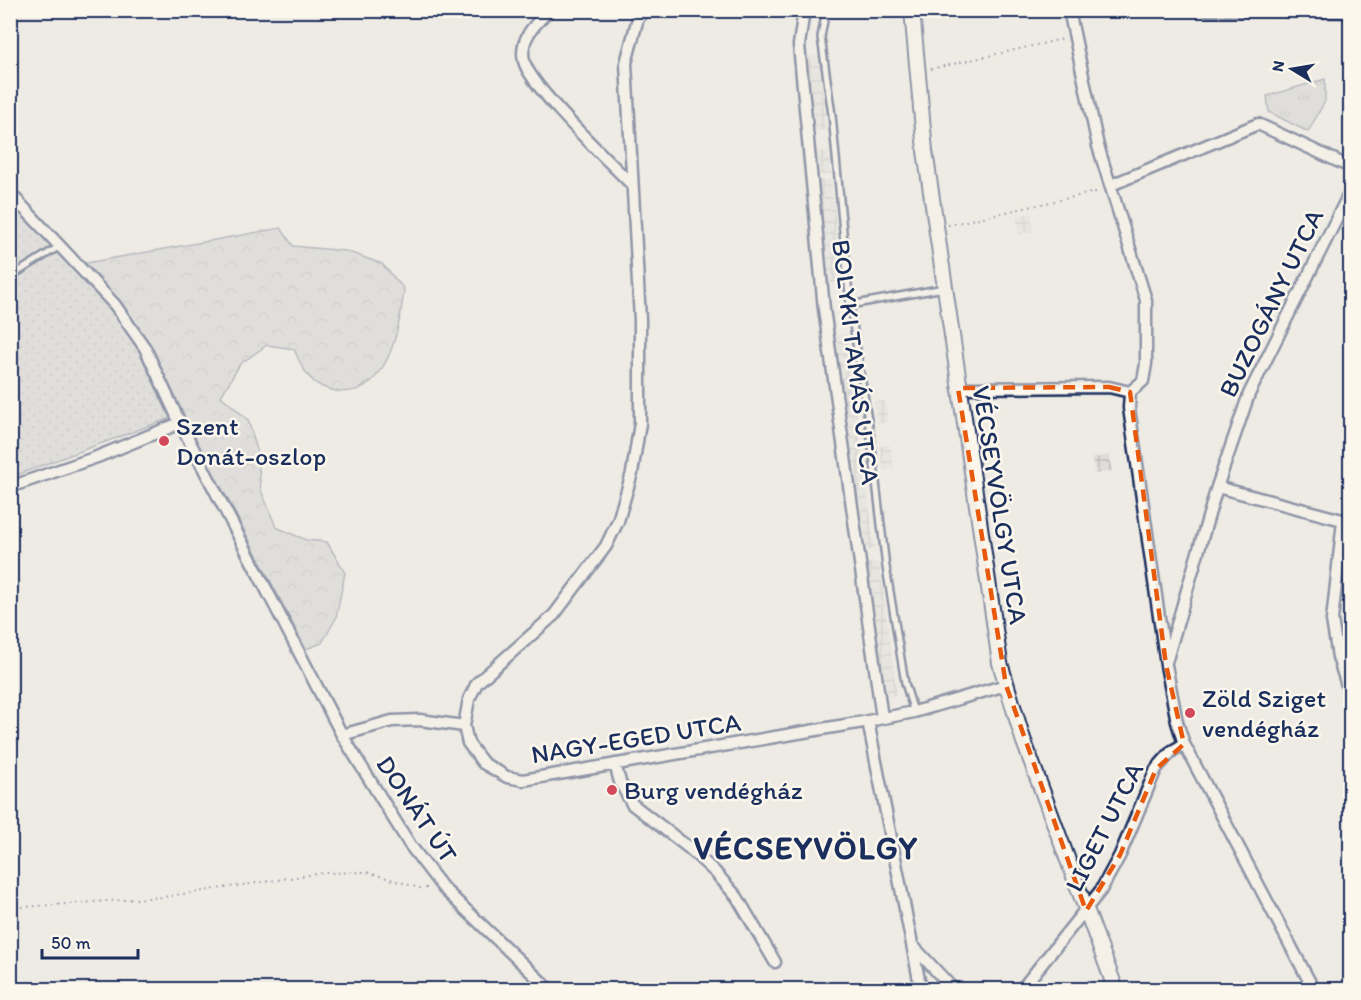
<svg xmlns="http://www.w3.org/2000/svg" width="1361" height="1000" font-family="Itim,sans-serif">
<defs>
<pattern id="industrial-grid" width="8" height="8" patternUnits="userSpaceOnUse" patternTransform="scale(1.5)"><rect width="8" height="8" fill="#deddda"/><path d="M0 4h8M4 0v8" fill="none" stroke="#bebebe"/></pattern>
<pattern id="grass-tufts" width="24" height="20" patternUnits="userSpaceOnUse" patternTransform="scale(1.5)"><rect width="24" height="20" fill="#cecfcf"/><path d="M3 7l-1-3M5 7V3M7 7l1-3M15 17l-1-3M17 17v-4M19 17l1-3" fill="none" stroke="#b0b2b4"/></pattern>
<pattern id="forest-crowns" width="20" height="18" patternUnits="userSpaceOnUse" patternTransform="scale(1.5)"><rect width="20" height="18" fill="#cecfcf"/><path d="M2 6a3 3 0 1 1 6 0M12 15a3 3 0 1 1 6 0" fill="none" stroke="#b0b2b4"/></pattern>
<pattern id="garden-dots" width="8" height="8" patternUnits="userSpaceOnUse" patternTransform="scale(1.5)"><rect width="8" height="8" fill="#cecfcf"/><path d="M2 2h.1M6 6h.1" fill="none" stroke="#b0b2b4" stroke-width="1.8" stroke-linecap="round"/></pattern>
</defs>
<rect width="100%" height="100%" fill="#eeebe4"/>
<filter id="ink" filterUnits="userSpaceOnUse"><feTurbulence type="fractalNoise" baseFrequency=".0167" numOctaves="2"/><feDisplacementMap in="SourceGraphic" scale="12" xChannelSelector="R" yChannelSelector="G"/><feConvolveMatrix kernelMatrix="1 2 1 2 8 2 1 2 1" color-interpolation-filters="sRGB"/></filter>
<g filter="url(#ink)">
<path fill="url(#industrial-grid)" d="M819,56l7,74 -11,1 -7,-74z
M829,151l2,23 -11,1 -3,-24z
M831,179l11,103 -13,1 -10,-103z
M1031,213l3,19 -15,2 -3,-18z
M846,334l29,215 -8,2 -32,-216z
M885,401l3,21 -11,2 -3,-22z
M890,445l4,24 -10,2 -5,-25z
M1109,455l3,16 -17,3 -3,-16z
M879,562l18,133 -10,2 -20,-134z"/>
<path fill="url(#grass-tufts)" stroke="#747f96" stroke-width="1.5" d="M1325,79v22l-17,31 -39,-20 -2,-16z"/>
<path fill="url(#forest-crowns)" stroke="#747f96" stroke-width="1.5" d="M281,228l12,18 53,5 36,13 22,25c-4,38 -16,110 -68,102 -25,-4 -33,-20 -42,-42l-27,-4 -27,19 -19,32 27,24 9,30 4,40 15,37 30,13 21,2 18,31 -9,45 -14,25 -16,6 -78,-150 -50,-84 -103,-150z"/>
<path fill="url(#garden-dots)" stroke="#747f96" stroke-width="1.5" d="M11,198l78,82 51,64 38,71 -167,62z"/>
<g fill="none" stroke-linecap="round" stroke-linejoin="round">
<g stroke="#1b2f5e" stroke-width="10">
<path id="lane" d="M826,10l-5,27 11,78 18,190 21,134 15,128 19,116 9,29
M10,208l13,2
M10,277l50,-31
M850,305l94,-17"/>
</g>
<g stroke="#1b2f5e" stroke-width="15">
<path id="street" d="M549,10c-14,14 -30,29 -25,51 6,26 86,101 108,124
M646,10l-8,8 -12,45 14,257v103l-8,50 -14,48 -12,25 -52,69 -77,68 -8,16 -5,27 4,17 15,20 24,14 16,3 340,-58 51,-10 92,-27
M804,10l-5,35 25,264 58,409
M1069,10l29,136 48,154v64l-3,17 -13,11 -1,16 37,257 11,57 7,22 130,246
M1208,10l142,2
M1111,185l147,-61 92,43
M10,193l105,112 30,43 35,75 162,312 68,110 33,43 107,102
M958,388l151,-1 21,5
M10,487l87,-30 83,-34
M1217,487l133,35
M1343,521l-11,99 6,37 12,38
M1167,659l50,-172 32,-93 101,-202
M868,721l53,269
M342,735l50,-14 28,-1 44,6
M615,764l5,18 12,22 57,44 26,24 22,25 38,65
M914,947l40,43
M1021,990l80,-100 19,-35 36,-86 16,-18 12,-7"/>
</g>
<g stroke="#1b2f5e" stroke-width="18">
<path id="secondary" d="M912,10l13,141 75,512 23,76 93,251"/>
</g>
<path stroke="#1b2f5e" stroke-width="2" stroke-dasharray="1.5 4.5" stroke-linecap="butt" d="M931,69l132,-30
M948,225l152,-34
M10,908l153,-11 160,-24 44,-1 52,16h9"/>
<use href="#lane" stroke="#fbf7ec" stroke-width="5"/>
<use href="#street" stroke="#fbf7ec" stroke-width="10"/>
<use href="#secondary" stroke="#fbf7ec" stroke-width="14"/>
</g>
</g>
<path d="M0 0H1361V1000H0ZM1109,387l21,5 36,273 18,79 -28,25 -36,86 -34,56 -80,-226 -48,-297z" fill="#eeebe4" fill-opacity=".55" fill-rule="evenodd"/>
<path fill="none" stroke="#e8590c" stroke-width="4.5" stroke-dasharray="12 8" stroke-linejoin="round" d="M1109,387l21,5 36,273 18,79 -28,25 -36,86 -34,56 -80,-226 -48,-297z"/>
<g fill="#d1495b" stroke="#fbf7ec" stroke-width="2">
<circle cx="164" cy="441" r="6"/>
<circle cx="1190" cy="713" r="6"/>
<circle cx="612" cy="790" r="6"/>
</g>
<g text-anchor="middle" dominant-baseline="central" stroke-width="5" stroke-linejoin="round" paint-order="stroke">
<g font-size="26" fill="#1b2f5e" stroke="#fbf7ec">
<text transform="translate(1271 303) rotate(-64)">BUZOGÁNY UTCA</text>
<text transform="translate(856 362) rotate(83)">BOLYKI TAMÁS UTCA</text>
<text transform="translate(1000 505) rotate(81)">VÉCSEYVÖLGY UTCA</text>
<text transform="translate(636 738) rotate(-9)">NAGY-EGED UTCA</text>
<text transform="translate(417 809) rotate(56)">DONÁT ÚT</text>
<text transform="translate(1104 827) rotate(-63)">LIGET UTCA</text>
</g>
<g font-size="26" fill="#1b2f5e" stroke="#fbf7ec" text-anchor="start">
<text x="176" y="426">Szent<tspan x="176" dy="30">Donát-oszlop</tspan></text>
<text x="1202" y="698">Zöld Sziget<tspan x="1202" dy="30">vendégház</tspan></text>
<text x="624" y="790">Burg vendégház</text>
</g>
<g font-size="32" font-weight="bold" letter-spacing="1.5" fill="#1b2f5e" stroke="#fbf7ec">
<text x="806" y="848">VÉCSEYVÖLGY</text>
</g>
</g>
<rect width="1361" height="1000" fill="none" stroke="#fbf7ec" stroke-width="36"/>
<rect x="18" y="18" width="1325" height="964" fill="none" stroke="#1b2f5e" stroke-width="2" filter="url(#ink)"/>
<g transform="translate(1292 69) rotate(281)" stroke="#fbf7ec" stroke-width="4.5" paint-order="stroke">
<path d="M0-4.5L10 22L0 15L-10 22Z" fill="#1b2f5e"/>
<text y="-9" font-size="16" font-weight="bold" text-anchor="middle" fill="#1b2f5e">N</text>
</g>
<path d="M42 949v9h96v-9" fill="none" stroke="#1b2f5e" stroke-width="3"/>
<text x="51" y="949" font-size="18" fill="#1b2f5e" stroke="#fbf7ec" stroke-width="4.5" paint-order="stroke">50 m</text>
</svg>
